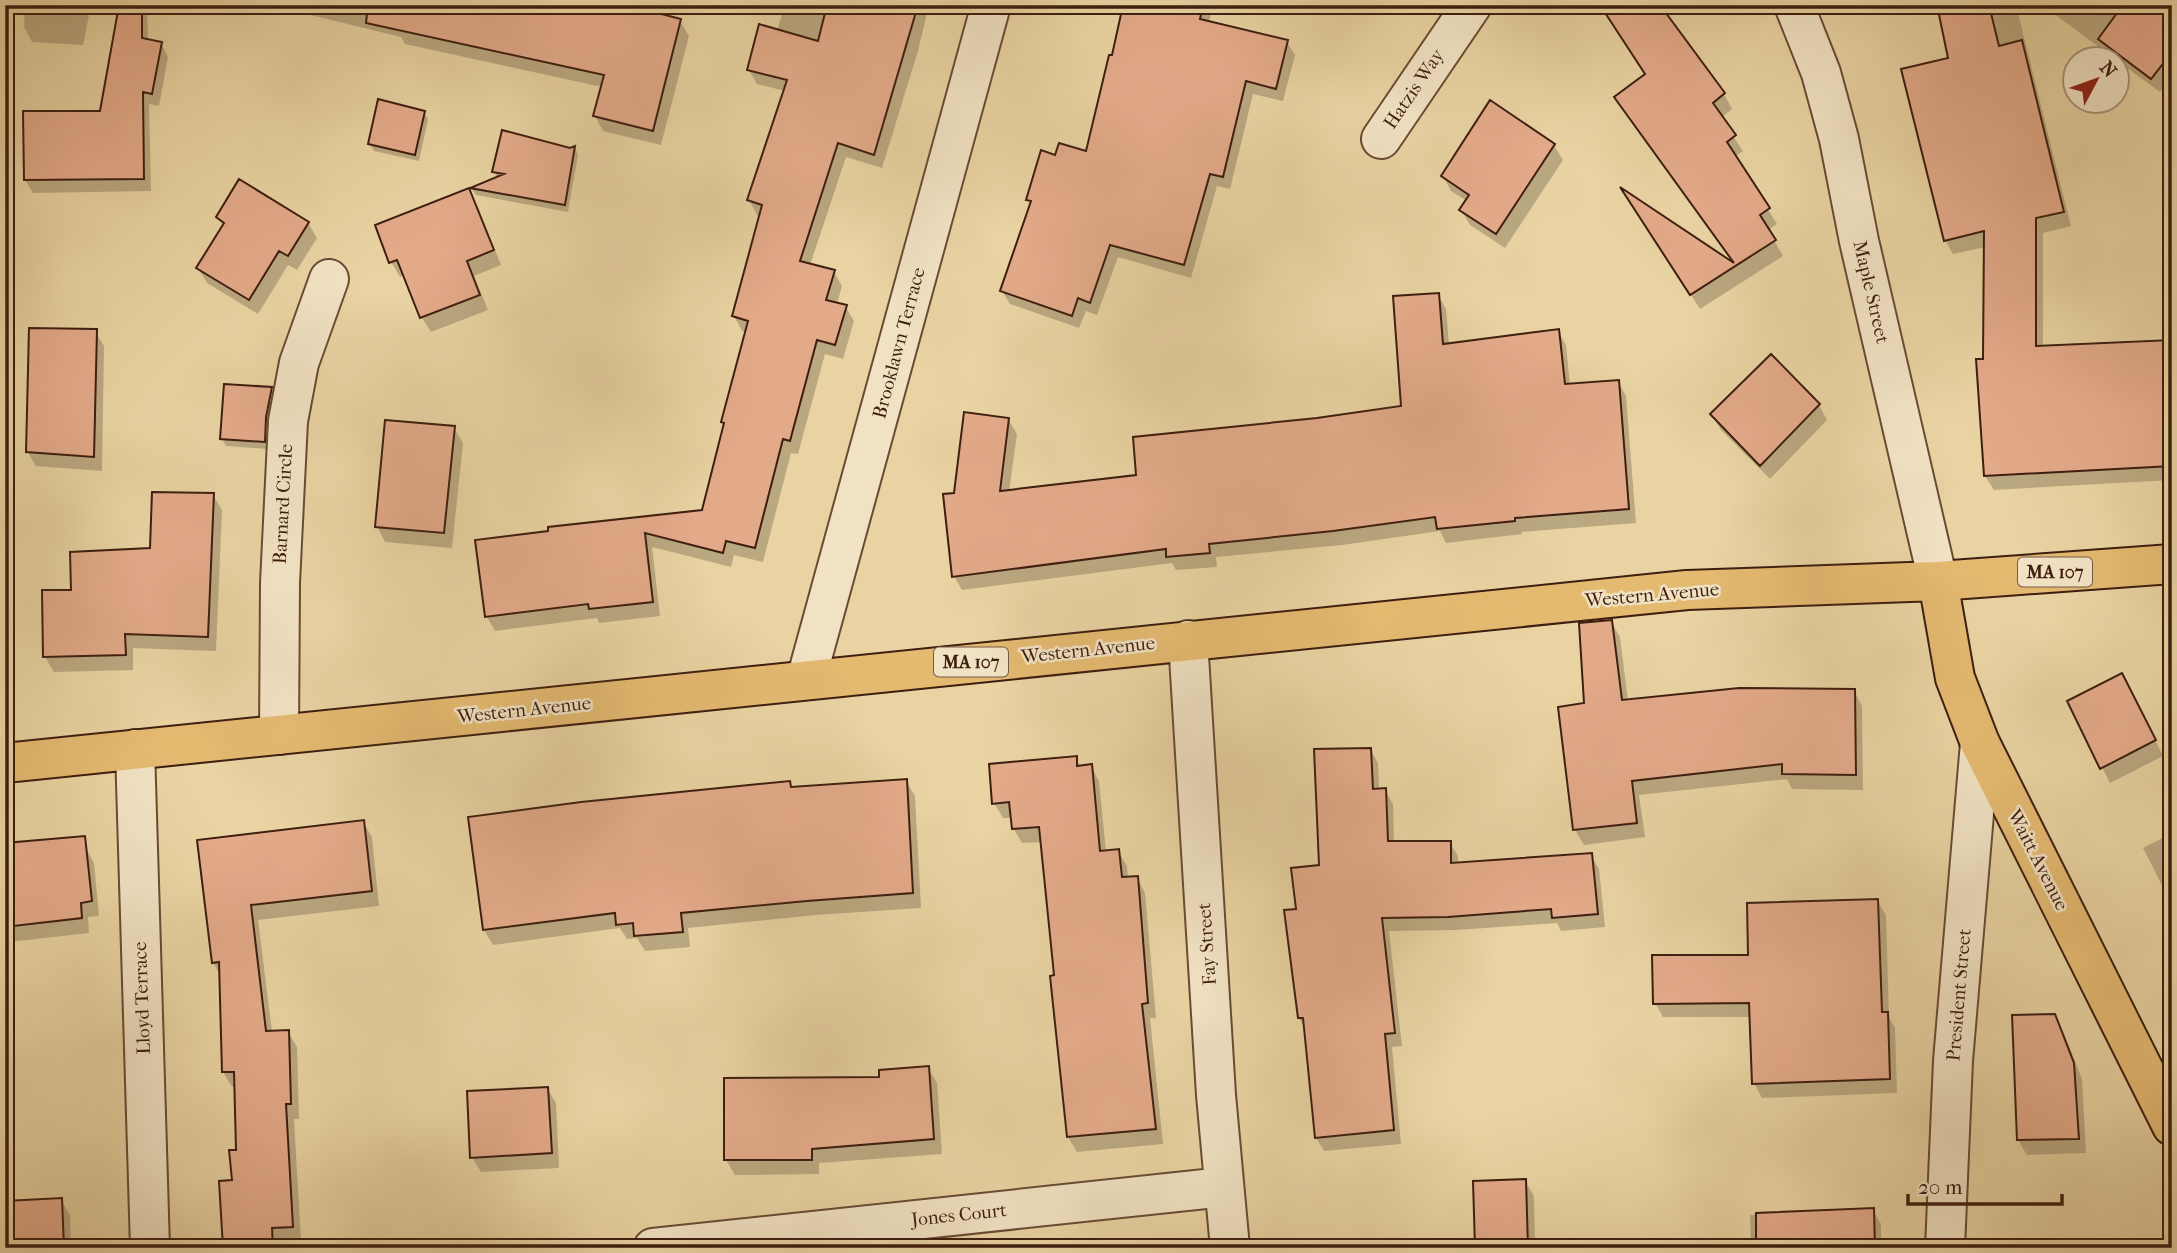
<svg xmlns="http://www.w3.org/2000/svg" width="2177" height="1253" font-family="'IM FELL French Canon',serif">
<rect width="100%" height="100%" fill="#e9d3a2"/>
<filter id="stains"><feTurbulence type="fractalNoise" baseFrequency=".00286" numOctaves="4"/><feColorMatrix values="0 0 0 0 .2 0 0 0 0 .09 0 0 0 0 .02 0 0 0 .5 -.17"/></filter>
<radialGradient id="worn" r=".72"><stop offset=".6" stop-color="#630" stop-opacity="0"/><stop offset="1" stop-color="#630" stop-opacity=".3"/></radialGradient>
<path fill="#0003" d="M25,5h66l-8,40 -51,-3 -8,-15z
M120,5h27l1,36 13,2 7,14 -9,49 -10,-2 2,87 -118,2 -8,-13 76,-68z
M288,5h300l92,16 9,15 -28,109 -58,-14 -8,-15 7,-29 -197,-43 -4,-7 -107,-26 -3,-5z
M785,5h144l-11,46 -36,117 -36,-11 -36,108 24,7 8,14 -5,18 8,2 9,15 -11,38 -18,-5 -27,100 -7,-1 -28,109 -29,-7 -3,12 -79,-20 8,69 -61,7 -2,-5 -102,13 -8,-14 -10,-76 226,-30 22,-85 -2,-4 24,-90 -5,-1 -8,-15 27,-100 -4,-1 -8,-15 36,-109 -28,-7 -8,-14 28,-39z
M1125,5h88l-4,18 78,19 8,13 -12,46 -30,-7 -23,95 -13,-3 -26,92 -73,-21 -21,58 -11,-4 -7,17 -69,-24 -8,-13 30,-86 -4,-6 28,-42 31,-3 26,-96z
M1601,5h74l-12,8 61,81 8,15 -11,9 22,33 -8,6 42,67 -9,6 15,26 -83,53 -74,-116 110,73 -111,-154 21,-37z
M1939,5h77l55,221 -28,7v114l125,-5v-4h4v142l-178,10 -9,-14v-229l-32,7 -8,-14 5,-181z
M2042,5h130v72l-12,15z
M424,112l4,7 -9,42 -45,-10 -4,-7z
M1554,145l9,15 -58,88 -35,-23 -9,-15 6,-9 -16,-10 -8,-15z
M575,148l3,7 -10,57 -92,-17 -4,-6 26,-10 -4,-8z
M469,190l8,15 24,60 -27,11 14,34 -57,22 -9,-14 -17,-43 -5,2 -9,-15z
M218,217l90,6 9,15 -20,32 -9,-5 -30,49 -51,-31 -9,-15 26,-41z
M1438,295l8,14 3,36 109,-14 8,14 4,41 48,-4 8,14 10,127 -114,9v2l-76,9 -6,-12 -98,14 -126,12 1,10 -41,3 -4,-7 -210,27 -8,-14 1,-81 53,-76 9,15 -8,58 129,-16 179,-56 86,-13z
M95,331l9,15 -2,125 -66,-5 -9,-15z
M271,389l4,7 -7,53 -42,-3 -4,-7z
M1819,405l8,15 -57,59 -49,-49 -9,-15z
M454,428l9,15 -11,105 -67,-6 -8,-16z
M213,495l9,15 -6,141 -83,-3v22l-79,2 -9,-15 28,-65 79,-42z
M1611,622l9,15 8,64 226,-10 8,15 1,84 -71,-1 -5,-10 -148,16 6,42 -61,8 -9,-15 11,-125z
M2130,690l33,66 -53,27 -40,-81z
M1370,749l8,14 1,27h6l8,14 1,39h56l8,13v8l133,-9 8,14 6,58 -44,4 -4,-8 -101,7 -67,1 13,115 -10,1 9,97 -77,7 -8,-13 -11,-109 -6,-11 -1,-108 22,-44z
M1076,758l5,9 10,-1 8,15 7,71 12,-1 9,15 1,13 9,-1 8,15 11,125h-6l13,126 -86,8 -9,-15 -26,-295 -20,1 -9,-15 -1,-10h-9l-9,-15z
M906,781l9,15 6,112 -105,7 -128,13 2,19 -45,4 -8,-13 -10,1 -7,-11 -127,17 -9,-15 305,-147 3,6z
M363,822l9,15 7,69 -121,14 14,112h16l9,15 2,72h-5l7,122 -22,2 1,5h-56l14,-96 -2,-65h-4l-9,-15 -2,-96 -8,-13 -14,-122z
M2172,833v72l-29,-57z
M86,848l8,15 5,53 -11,1 1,16 -80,9 4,58 -8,1v-144z
M1877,901l9,14 3,102 6,11 2,65 -135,5 -8,-15 -3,-66h-88l-8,-14 95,-47z
M2054,1015l9,16 19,48 4,74 -59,2 -9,-15z
M928,1068l9,15 5,71 -123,9v11l-84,1 -9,-15 155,-82z
M547,1088l9,15 3,65 -78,4 -9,-15z
M1525,1181l9,15 1,52h-59z
M61,1200l9,15 1,33h-66z
M1873,1210l8,14v24h-130l-1,-33z
M2135,1240l4,8h-55v-1z"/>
<path fill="#e3aa8a" stroke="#3e1e10" stroke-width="2" d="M119,5h23v33l20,4 -10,52 -9,-2 1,87 -120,1 -1,-69h77z
M368,5h258l55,14 -28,112 -60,-15 11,-41 -238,-52z
M827,5h91l-44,150 -36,-12 -38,118 35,9 -9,30 21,5 -12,40 -18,-5 -27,101 -7,-2 -28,109 -29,-7 -3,12 -78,-20 8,69 -64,7 -1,-5 -103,13 -10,-77 73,-9v-4l154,-17 22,-87 -3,-1 27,-101 -16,-5 30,-111 -15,-5 40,-120 -40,-10 12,-46 59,17z
M1123,5h80l-3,14 88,21 -12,49 -30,-8 -23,96 -13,-3 -26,91 -74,-20 -20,58 -12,-5 -6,18 -72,-25 31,-90 -5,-1 15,-50 14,5 4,-12 27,8 23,-96h3z
M1600,5h60l65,88 -12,10 23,32 -9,7 43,66 -10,7 16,25 -86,55 -70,-108 114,76 -120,-166 31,-23z
M1937,5h52l10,41 23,-6 42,172 -28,6v128l136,-6v126l-188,10 -8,-117h7l1,-128 -40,10 -43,-172 47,-11z
M2123,5h49v47l-21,27 -53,-40z
M378,99l47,12 -10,44 -47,-11z
M1490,100l65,44 -59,90 -37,-24 10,-15 -28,-19z
M502,130l68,18 5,-2 -10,59 -95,-17 34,-14 -12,-2z
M239,179l70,43 -21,34 -9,-5 -30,49 -53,-32 28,-45 -8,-6z
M469,188l25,62 -27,11 13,34 -60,23 -23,-58 -8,3 -14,-38z
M1439,293l4,51 116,-15 6,55 54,-4 10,129 -114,9v3l-78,8 -2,-12 -102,14 -124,13 1,9 -44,4v-8l-214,28 -9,-83 11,-1 10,-81 45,6 -9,73 136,-16 -3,-38 184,-19 84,-12 -8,-110z
M29,328l68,1 -3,128 -68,-5z
M1771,354l49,50 -60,62 -50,-52z
M224,384l48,3 -6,30 -1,25 -45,-3z
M385,420l70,6 -11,107 -69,-6z
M152,492l62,1 -6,144 -83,-3 1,21 -83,2 -1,-67h29l-1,-38 80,-4z
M1612,620l10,80 117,-12 116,1 1,86 -74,-1v-10l-150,17 5,42 -64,7 -15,-123 26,-4 -5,-80z
M2122,673l34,67 -56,29 -33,-68z
M1371,748l2,41 13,-1 2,53h63v22l141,-10 6,61 -46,4 -1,-9 -103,8 -66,1 13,115 -10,1 9,96 -79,8 -12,-120h-5l-14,-108 12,-1 -5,-41 28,-3 -5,-116z
M1077,756v10l15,-2 8,87 19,-2 3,28 16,-1 10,127 -6,1 14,125 -89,8 -17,-161 4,-1 -15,-148 -27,2 -3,-27 -17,2 -3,-40z
M907,779l6,114 -106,8 -126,12 2,19 -49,4 -1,-13 -17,2 -1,-12 -132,17 -15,-113 113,-15 209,-21 1,6z
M364,820l8,71 -121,14 15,126 23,-1 2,74h-5l7,123 -21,1 1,20h-50l-4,-67 13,-1 -3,-30h7l-2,-78h-12l-3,-110 -7,1 -15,-123z
M85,836l7,65 -11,2 1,15 -77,9v-84z
M1878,899l4,113h6l2,67 -138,5 -3,-81 -96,1 -1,-49h96l-1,-52z
M2055,1014l19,49 5,76 -62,1 -5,-125z
M929,1066l5,73 -122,10v11h-88v-82l155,-1v-7z
M548,1087l4,66 -82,5 -3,-67z
M1526,1179l2,69h-53l-2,-67z
M62,1198l2,50h-59v-47z
M1874,1208l1,40h-119v-35z"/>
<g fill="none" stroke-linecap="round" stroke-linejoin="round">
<g stroke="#694b34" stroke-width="42">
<path id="minor" d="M1794,5l27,68 18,66 20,102 79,340
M1381,139l91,-134
M1188,640l28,455 14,153
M806,680l185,-675
M279,735l1,-152 8,-162 11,-58 30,-84
M135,749l15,499
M653,1248l571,-61
M1945,1248l8,-187 27,-318"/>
</g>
<g stroke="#3e1e10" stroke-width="42">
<path id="major" d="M1938,581l17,97 25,65 192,383
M5,763l1682,-173 251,-9 234,-17"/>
</g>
<use href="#minor" stroke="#f1e2c3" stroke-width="38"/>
<use href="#major" stroke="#e4ba71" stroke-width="38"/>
</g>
<g text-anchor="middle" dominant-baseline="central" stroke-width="5" stroke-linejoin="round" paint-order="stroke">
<g fill="#f1e2c3" stroke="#745946" stroke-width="2">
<rect x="2018" y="557.5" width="74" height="29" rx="5"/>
<rect x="934" y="647.5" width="74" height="29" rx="5"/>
</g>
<g font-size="18" font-weight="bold" fill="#3e1e10">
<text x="2055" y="572">MA 107</text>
<text x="971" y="662">MA 107</text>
</g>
<g font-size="19" fill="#3e1e10" stroke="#f1e2c3">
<text transform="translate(1414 89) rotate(-56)">Hatzis Way</text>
<text transform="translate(1871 292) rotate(77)">Maple Street</text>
<text transform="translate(899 343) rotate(-75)">Brooklawn Terrace</text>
<text transform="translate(283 504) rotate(-87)">Barnard Circle</text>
<text transform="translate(1652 595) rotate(-5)">Western Avenue</text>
<text transform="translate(1088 650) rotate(-6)">Western Avenue</text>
<text transform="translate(524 710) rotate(-6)">Western Avenue</text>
<text transform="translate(2038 860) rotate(63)">Waitt Avenue</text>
<text transform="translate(1207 944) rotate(-94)">Fay Street</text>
<text transform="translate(1959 995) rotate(-85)">President Street</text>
<text transform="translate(142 998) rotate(-92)">Lloyd Terrace</text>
<text transform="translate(959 1215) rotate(-6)">Jones Court</text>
</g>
</g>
<rect width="2177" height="1253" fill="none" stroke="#e9d3a2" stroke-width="28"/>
<rect x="7" y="7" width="2163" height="1239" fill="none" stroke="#3e1e10" stroke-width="3.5"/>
<rect x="14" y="14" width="2149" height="1225" fill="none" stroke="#3e1e10" stroke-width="2"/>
<g transform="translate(2096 80) rotate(49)"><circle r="33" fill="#f1e2c3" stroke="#a9947b" stroke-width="2"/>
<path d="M0-5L12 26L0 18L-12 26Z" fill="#8f2418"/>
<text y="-10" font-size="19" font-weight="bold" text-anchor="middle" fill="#3e1e10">N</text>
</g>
<path d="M1908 1194v10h154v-10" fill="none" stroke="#3e1e10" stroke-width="3.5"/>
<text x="1918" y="1194" font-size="21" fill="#3e1e10" stroke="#f1e2c3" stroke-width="5" paint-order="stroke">20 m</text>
<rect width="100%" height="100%" filter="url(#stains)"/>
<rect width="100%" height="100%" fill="url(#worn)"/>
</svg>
